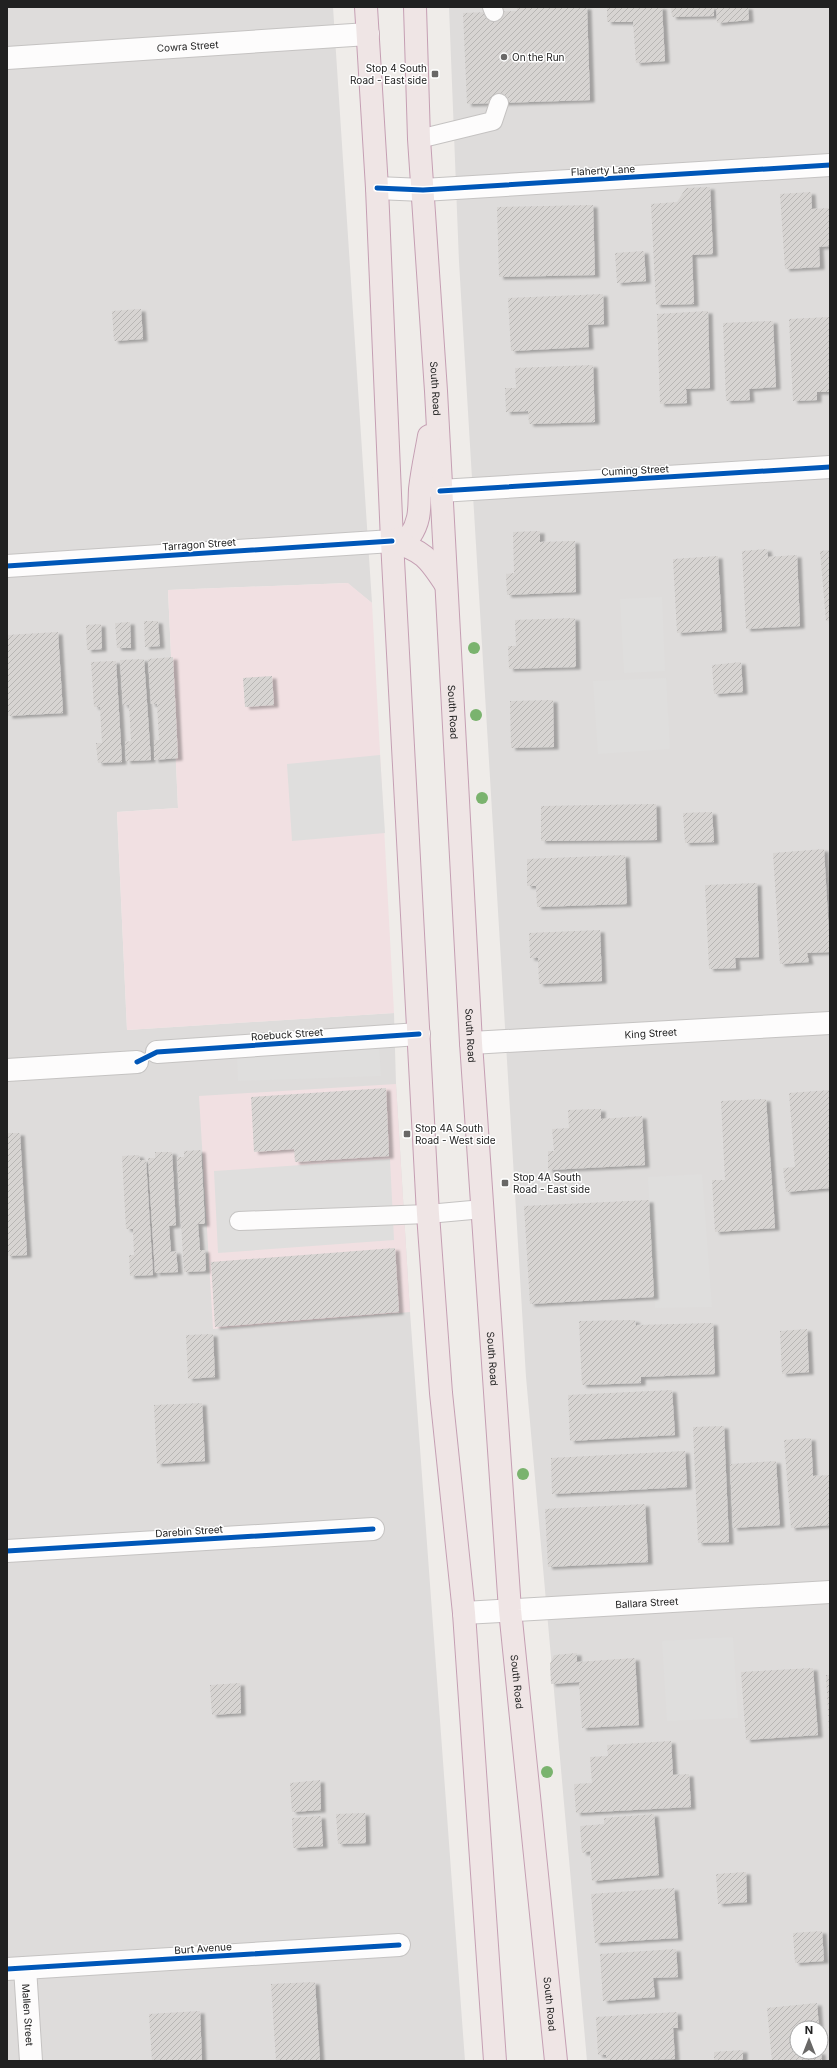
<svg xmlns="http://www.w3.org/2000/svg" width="837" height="2068" font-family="Inter,sans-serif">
<defs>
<pattern id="building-hatch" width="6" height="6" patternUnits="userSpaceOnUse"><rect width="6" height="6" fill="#d7d4d2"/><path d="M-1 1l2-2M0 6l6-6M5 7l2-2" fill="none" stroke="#b8b6b4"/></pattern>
<filter id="shadow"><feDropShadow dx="4.5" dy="2.5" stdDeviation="1" flood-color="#0004"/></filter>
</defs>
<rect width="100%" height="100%" fill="#efece9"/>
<path fill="#dedcdb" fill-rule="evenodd" d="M7,7h326l39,596 -25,-20 -179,7 10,218 -61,4 10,218 267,-17 2,71 14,228 55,749h-458z
M449,7h381v2054h-243l-61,-684 -67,-1115zM797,2028h24v24h-24z"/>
<path fill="#f1e0e2" d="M348,583l24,20 22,410 -267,17 -10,-218 61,-4 -10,-218z
M396,1084l14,228 -197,17 -14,-233z"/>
<path fill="#dfdedd" d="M662,597l3,74 -41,2 -4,-74z
M666,678l4,71 -72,5 -5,-73z
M380,755l5,78 -93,8 -5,-77z
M379,1046l2,30 -143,5 -1,-25z
M390,1159l4,81 -176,13 -4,-82z
M702,1174l10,133 -57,1 -7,-131z
M733,1637l5,81 -71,3 -5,-80z"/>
<path fill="url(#building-hatch)" filter="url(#shadow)" d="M517,7h70l3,93 -123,4 -4,-91 54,-2z
M607,7h55l3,54 -29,2 -3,-41h-26z
M671,7h43v9l-42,1z
M716,7h32l1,13 -32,3z
M710,187l3,67 -21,1 2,49 -38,1 -5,-101 26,-2 9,-14z
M811,192l1,17 18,-1v38l-11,1 1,20 -35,2 -5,-75z
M593,205l2,70 -96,2 -2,-70z
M644,251l2,30 -29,2 -2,-30z
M603,294l1,30 -16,1 1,22 -78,4 -3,-53z
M141,309l2,30 -29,2 -2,-30z
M708,311l2,77 -24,1 1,14 -27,1 -3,-90z
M830,317v75h-13v8l-24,1 -4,-82z
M773,321l3,66 -27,2 1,11 -24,1 -3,-78z
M593,365l2,57 -66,2 -1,-13 -22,1 -1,-24h11l-1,-20z
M540,531v11l35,-1 1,51 -69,3 -1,-21 8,-1 -1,-41z
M767,549l1,8 29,-2 3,71 -54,3 -4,-78z
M830,550v71h-4l-6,-70z
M718,556l4,74 -45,3 -4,-74z
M575,618l1,49 -67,2 -1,-23h8l-1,-26z
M144,621h14l2,25 -15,1z
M130,622l1,26h-14l-2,-25z
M101,624l1,25 -15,1 -1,-25z
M58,632l5,81 -55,3 -1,-81z
M173,657l5,101 -24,2v-20h5l-2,-36h-6l-3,-45z
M144,659l7,101 -25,1 -1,-19 6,-1 -2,-36h-6l-3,-45z
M116,661l6,101 -24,1 -2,-20h6l-2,-36h-6l-3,-45z
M741,662l2,30 -29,2 -2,-29z
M272,676l2,29 -29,2 -2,-29z
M553,700l1,47 -43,1 -1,-47z
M656,804l1,36 -116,1v-35z
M712,812l2,30 -29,1 -2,-30z
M824,849l6,103 -23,1 2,9 -29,2 -7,-111z
M625,855l2,49 -90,3 -1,-21h-9v-27z
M757,883l2,74 -24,1 1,10 -27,1 -4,-84z
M600,930l2,51 -63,3 -1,-26h-8l-1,-25z
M386,1088l3,68 -94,6 -1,-13 -40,3 -3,-55z
M830,1090v98l-44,4 -3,-24 12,-1 -6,-74z
M766,1099l9,129 -60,4 -3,-52h13l-4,-79z
M601,1109v10l41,-3 3,49 -97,5v-19h6l-2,-22 17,-1 -1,-18z
M7,1133h13l7,122 -20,1z
M201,1150l4,74h-7l2,26h5l1,21 -22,1 -7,-115h7v-6z
M155,1152h17l4,73 -7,1 2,26 5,-1 2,21 -23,1 -7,-115h7z
M139,1155l1,5h6l7,115 -23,1 -1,-21h5l-1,-26h-7l-4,-73z
M649,1200l5,97 -124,7 -6,-98z
M395,1248l4,64 -184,15 -4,-65z
M635,1320l1,5 77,-2 2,51 -74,3v6l-59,2 -3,-64z
M807,1329l2,43 -27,2 -2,-43z
M213,1334l2,43 -27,2 -2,-44z
M672,1390l3,45 -105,6 -2,-46z
M202,1403l3,58 -48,3 -3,-59z
M724,1426l5,116 -31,1 -5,-116z
M811,1438l2,38 17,-1v50l-39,3 -7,-88z
M685,1451l2,36 -135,7 -1,-36z
M776,1461l4,64 -47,3 -3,-64z
M645,1504l3,58 -100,5 -3,-58z
M577,1653v9l58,-4 4,67 -57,3 -3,-46 -28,2 -1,-20 4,-9z
M813,1668l5,67 -72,5 -5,-68z
M826,1675h4v55h-1z
M240,1683l1,30 -29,2 -2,-30z
M671,1741l2,34 16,-1 2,33 -115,6 -2,-29 18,-1 -2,-26 18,-1 -1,-11z
M320,1780l1,30 -29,2 -2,-29z
M365,1813l1,30 -28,1 -2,-30z
M654,1814l5,61 -67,6 -2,-30 -8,2 -2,-27 24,-2v-6z
M321,1816l2,30 -30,2 -1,-30z
M746,1872l1,30 -29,2 -2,-30z
M674,1888l4,50 -83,5 -4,-49z
M822,1931l2,30 -29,2 -2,-30z
M676,1949l2,28 -25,1 2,19 -52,4 -3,-47z
M315,1982l5,79h-44l-5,-77z
M817,2003l2,25h-22v24h24l1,9h-50l-5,-53z
M200,2011l2,50h-50l-3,-47z
M677,2012l1,16h-5l2,31 -69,2v-6h-8l-2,-38z
M743,2050v11h-29v-9z"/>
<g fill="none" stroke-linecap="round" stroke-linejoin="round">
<g stroke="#c5c3c2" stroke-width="20">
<path id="service" d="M492,7l2,5
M419,139l74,-18 6,-18
M239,1221l189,-7 55,-5"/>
</g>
<g stroke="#c5c3c2" stroke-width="24">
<g id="minor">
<path id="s1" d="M7,58l361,-24"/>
<path d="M377,188l46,2 407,-25"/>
<path d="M440,491l390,-24"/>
<path d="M7,566l385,-25"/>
<path id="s2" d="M471,1043l359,-20"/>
<path d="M157,1052l262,-18"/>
<path d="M7,1070l130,-8"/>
<path d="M7,1551l366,-22"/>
<path id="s3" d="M464,1613l366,-21"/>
<path id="s4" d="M25,1968l6,93"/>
<path d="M7,1969l392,-24"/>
</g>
</g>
<g stroke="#c59fb3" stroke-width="24">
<g id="trunk">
<path d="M366,7l11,181 15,353 36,673 13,179 23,220 31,448"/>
<path id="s5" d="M415,7l4,132 17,252 35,652 39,567 46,451"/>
<path d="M392,541l18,-5c11,-16 9,-29 10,-47 2,-18 6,-36 9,-53"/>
<path d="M392,541c31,10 36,16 54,44"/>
</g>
</g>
<use href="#service" stroke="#fdfcfc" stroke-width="18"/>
<use href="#minor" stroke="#fdfcfc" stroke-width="22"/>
<use href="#trunk" stroke="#efe5e5" stroke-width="22"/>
<g stroke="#fff" stroke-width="8">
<path id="cycleway" d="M377,188l46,2 407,-25
M440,491l390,-24
M7,566l385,-25
M137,1062l20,-10 262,-18
M7,1551l366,-22
M7,1969l392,-24"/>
</g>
<use href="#cycleway" stroke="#0057b8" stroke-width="5"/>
</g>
<g fill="#7ab36e">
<circle cx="474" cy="648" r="6"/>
<circle cx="476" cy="715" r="6"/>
<circle cx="482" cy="798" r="6"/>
<circle cx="523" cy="1474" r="6"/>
<circle cx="547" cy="1772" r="6"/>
</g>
<g fill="#696867" stroke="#fff" stroke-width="1.5">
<circle cx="504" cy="57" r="4"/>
<rect x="431" y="70" width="8" height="8" rx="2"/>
<rect x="403" y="1130" width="8" height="8" rx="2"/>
<rect x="501" y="1179" width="8" height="8" rx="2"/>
</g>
<g text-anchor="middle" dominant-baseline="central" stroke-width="3" stroke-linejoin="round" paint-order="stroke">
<g font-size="10" fill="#212121" stroke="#fff">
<text stroke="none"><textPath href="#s1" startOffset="181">Cowra Street</textPath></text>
<text transform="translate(603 170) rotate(-3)">Flaherty Lane</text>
<text stroke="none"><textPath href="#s5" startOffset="382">South Road</textPath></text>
<text transform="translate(635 470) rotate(-3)">Cuming Street</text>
<text transform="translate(199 544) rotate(-4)">Tarragon Street</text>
<text stroke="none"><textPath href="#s5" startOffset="706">South Road</textPath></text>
<text stroke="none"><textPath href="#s2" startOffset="180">King Street</textPath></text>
<text transform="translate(287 1034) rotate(-4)">Roebuck Street</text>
<text stroke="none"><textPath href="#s5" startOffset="1030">South Road</textPath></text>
<text stroke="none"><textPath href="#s5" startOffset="1354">South Road</textPath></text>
<text transform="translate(189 1531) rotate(-4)">Darebin Street</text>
<text stroke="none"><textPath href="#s3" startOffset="183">Ballara Street</textPath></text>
<text stroke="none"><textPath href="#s5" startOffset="1678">South Road</textPath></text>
<text transform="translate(203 1948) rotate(-4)">Burt Avenue</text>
<text stroke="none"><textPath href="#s5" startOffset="2002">South Road</textPath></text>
<text stroke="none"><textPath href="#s4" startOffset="47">Mallen Street</textPath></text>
</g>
<g font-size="10" fill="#212121" stroke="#fff" text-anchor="start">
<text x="512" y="57">On the Run</text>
<text x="427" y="68" text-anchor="end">Stop 4 South<tspan x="427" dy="12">Road - East side</tspan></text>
<text x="415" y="1128">Stop 4A South<tspan x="415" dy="12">Road - West side</tspan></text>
<text x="513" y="1177">Stop 4A South<tspan x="513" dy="12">Road - East side</tspan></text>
</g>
</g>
<rect width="837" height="2068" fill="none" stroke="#212121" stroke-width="16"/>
<g transform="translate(809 2040)"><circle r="19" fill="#ffffff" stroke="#a6a6a6"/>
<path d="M0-3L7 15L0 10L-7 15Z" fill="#696867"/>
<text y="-6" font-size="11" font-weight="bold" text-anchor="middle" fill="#212121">N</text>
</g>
</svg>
